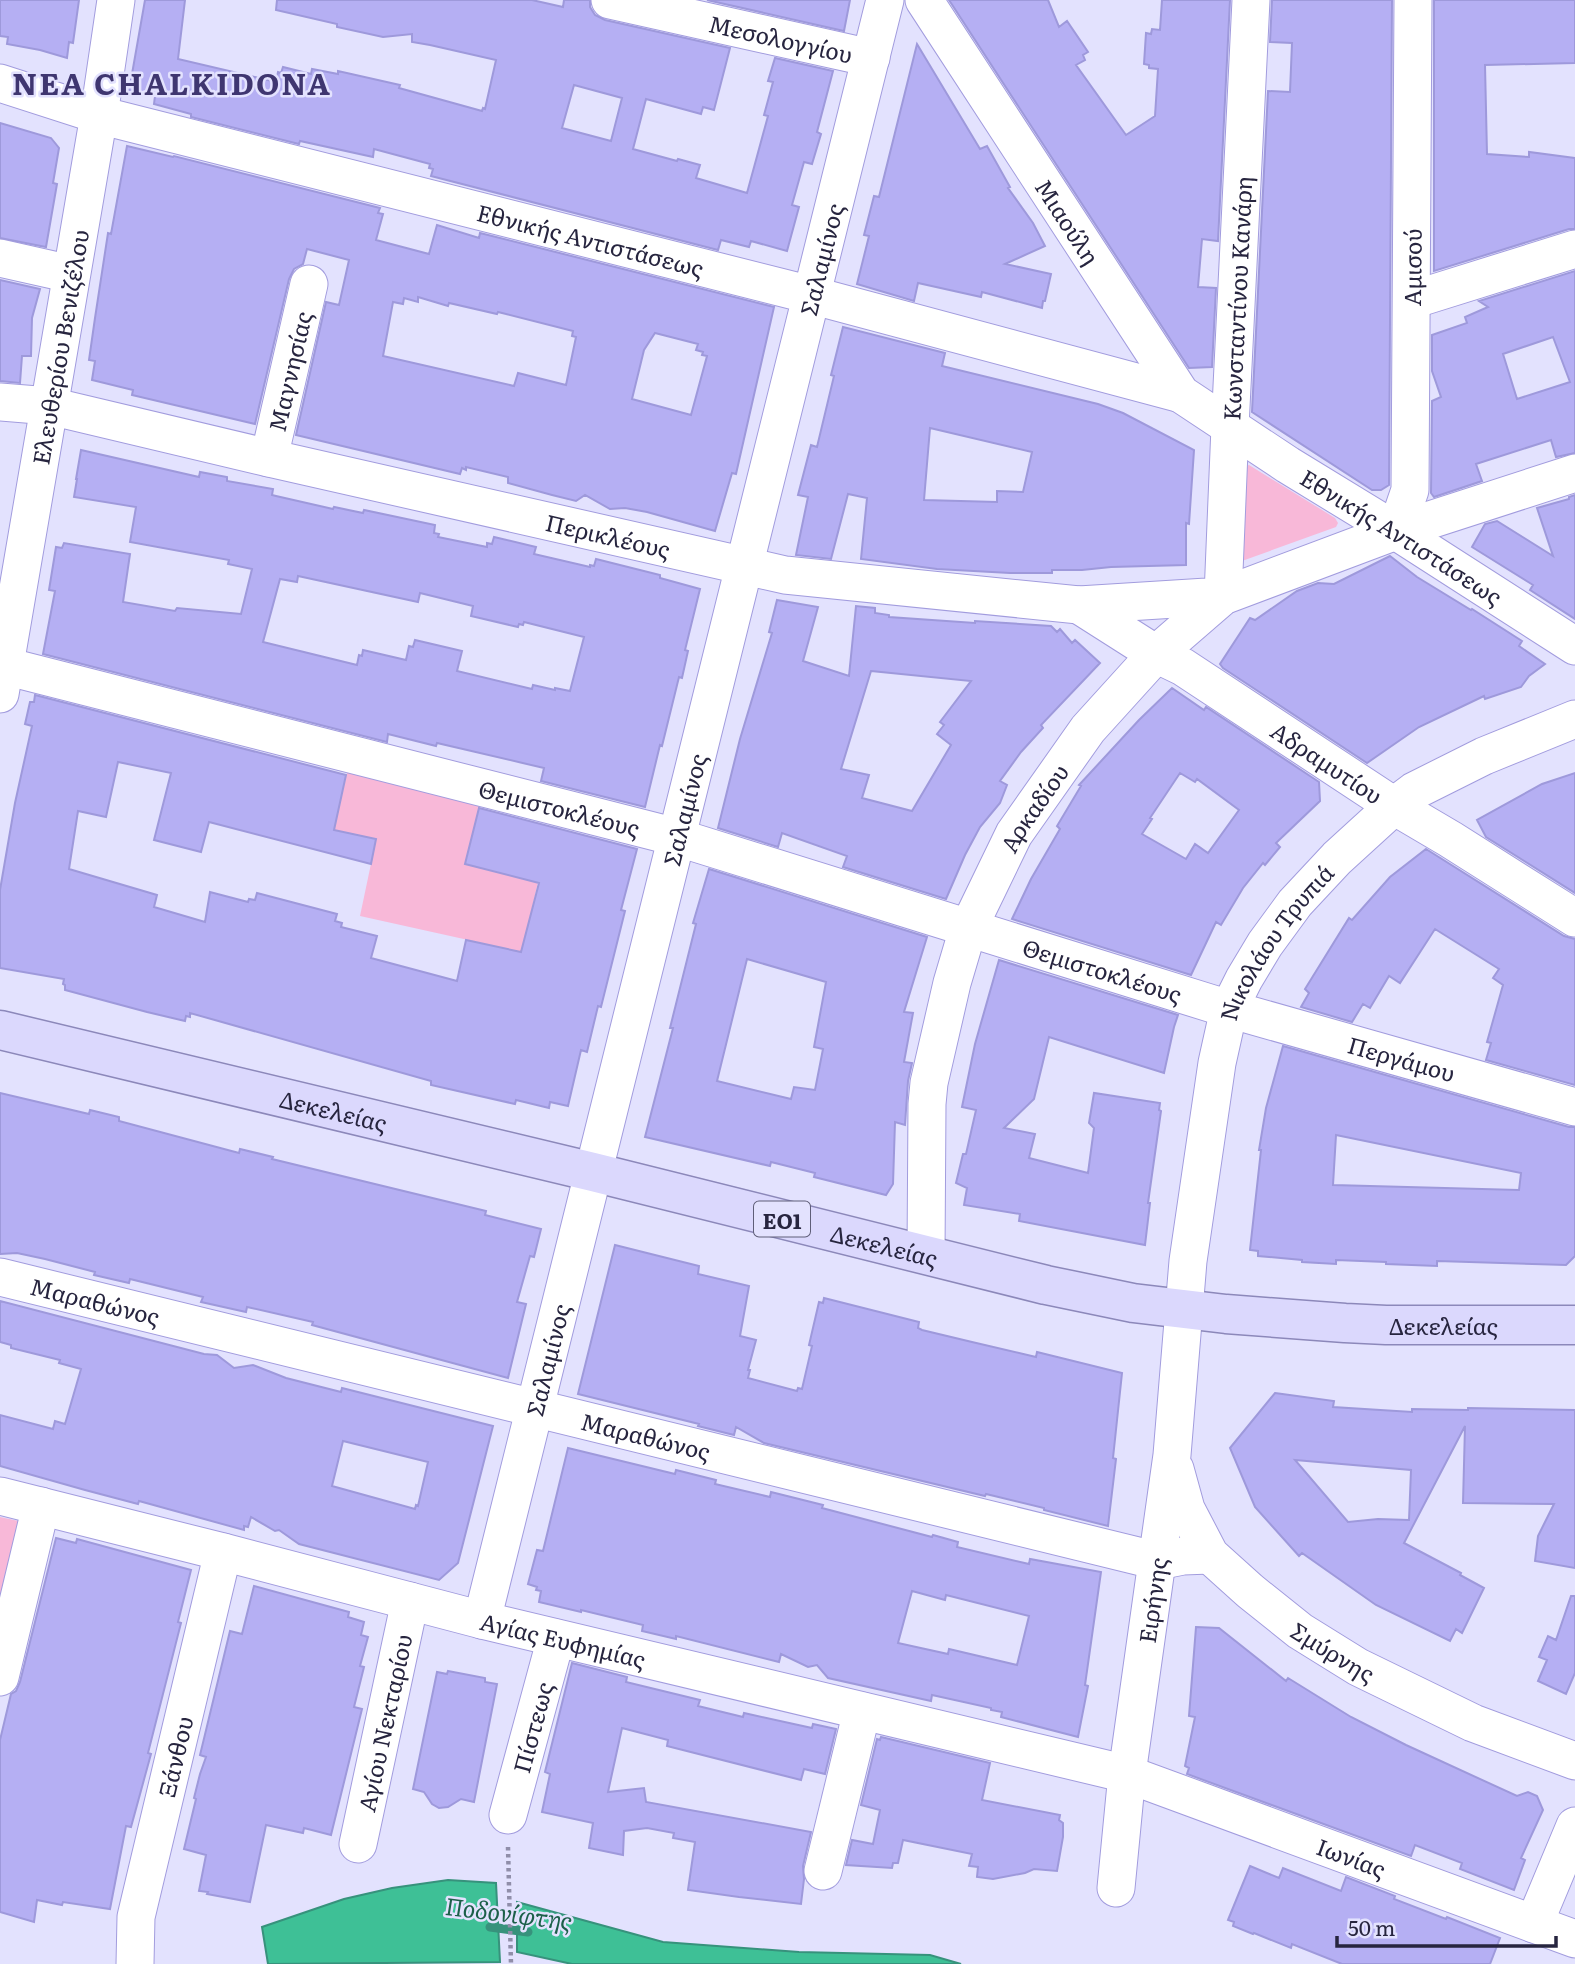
<svg xmlns="http://www.w3.org/2000/svg" width="1575" height="1964" font-family="Literata,serif">
<rect width="100%" height="100%" fill="#e3e2fe"/>
<path fill="#f8b8d8" d="M1249,465l86,53 3,5 -2,4 -94,34 3,-95z
M348,769l133,31 -16,64 73,18 -16,70 -162,-36 16,-76 -42,-10z
M0,1517l23,5 -23,97z"/>
<path fill="#3ec096" stroke="#37927c" stroke-width="2" d="M448,1880l48,3 4,79 -232,2 -6,-37 82,-28 48,-11z
M517,1902l146,40 136,10 131,3 31,9h-389l-55,-12z"/>
<g fill="none" stroke-linecap="round" stroke-linejoin="round">
<path stroke="#37927c" stroke-width="9" d="M490,1927l38,5"/>
</g>
<path fill="#b5aff3" stroke="#9e99db" stroke-width="2" fill-rule="evenodd" d="M0,0h79l-6,43 -4,-1 -2,16 -27,-8 -33,-6 1,-7 -8,-1z
M145,0h40l-7,59 98,23 2,-10 3,1 2,-6 28,7 1,-5 26,5v-3l62,14 -1,3 83,23 1,-3 2,1 11,-49 -66,-15 -18,-3v-8l-29,3 -46,-10v-3l-61,-14 1,-10h255l31,7 1,-7h26v7l5,8 10,5 125,28 -16,62 -11,-3 -2,7 -55,-15 -13,50 44,12 1,-2 22,6 -4,13 51,15 21,-77 -4,-1 9,-33 -5,-1 7,-23 58,13 -16,61 4,2 -9,30 -8,-2 -12,43 7,2 -12,44 -36,-10 -2,6 -28,-7 -3,10 -287,-74 2,-7 -4,-1 1,-4 -56,-15 -1,8 -73,-16 -1,3 -108,-27v-3l-37,-10 1,-8 -26,-5zM574,85l48,13 -11,43 -49,-13z
M707,0h143l-6,31z
M949,0h99l11,27 8,-6 21,31 -5,3 2,5 -9,5 50,70 29,-19 3,-47 -9,-1v-3l-5,-1 2,-31 5,1 1,-5 8,1 2,-30h68l-12,241 -16,-2 -4,48 18,1 -4,79 -23,1z
M1272,0h120l-3,485 -8,5h-9l-120,-78 16,-321 22,1 2,-49 -22,-1z
M1434,0h141v63l-90,2 2,89 42,3v-5l46,6v71h-6l-135,42z
M917,44l63,105 7,-3 23,41 -2,1 25,35 12,23 -40,18 46,10 -6,27h-2l-1,7 -60,-16 -1,5 -63,-14 -4,18 -57,-17 12,-48 -5,-1 10,-39 5,1z
M0,123l51,15 8,10 -6,35 4,1 -11,63 -46,-9z
M127,146l46,11 1,-1 206,52 -2,5 5,1 -7,26 53,14 8,-29 42,13 1,-5 294,74 -38,167 -4,-1 -17,58 -68,-19 -22,-4 -15,1 -25,-14 -9,6 -24,-6 -44,-12v-6l-42,-10v3l-4,-2 -2,6 -164,-39 30,-133 13,3 10,-45 -42,-11 -4,15 -9,5 -5,10 -34,145 -123,-29 1,-5 -41,-10 3,-19 -6,-1 6,-42 13,-85 3,1zM418,297l30,9 1,-3 48,11 1,-2 75,19 -1,5 4,1 -10,48 -48,-12 -4,13 -131,-30 10,-54 10,2 1,-6 14,4zM655,333l43,11 -2,6 7,2 -1,3 5,1 -16,59 -59,-16 12,-49z
M1575,271v182l-19,4 -5,-17 -75,24 6,17 -48,16 -3,-4 1,-92 9,-4 -9,-26v-36l35,-12 -2,-6 23,-10 -9,-6zM1553,337l17,45 -53,17 -14,-45z
M0,280l40,9 -8,29 -1,38h-9l-2,27 -20,-2z
M843,327l102,26 -3,13 156,38 25,9 71,37 -5,74 -3,-1v42l-75,2 -29,3h-30v3h-42l-73,-4 -76,-10 6,-61 -19,-4 -17,65 -35,-4 12,-58 -10,-2 13,-50 6,2 17,-71 -3,-1zM930,428l102,24 -9,40 -26,-1v11l-73,-2z
M81,450l118,27 1,-5 27,5v4l46,8 -1,6 4,1 57,13 1,-2 29,6 1,-3 71,15 -1,8 5,1 -1,3 49,10v-4l5,1 2,-7 42,10 -2,7 56,13v-2l4,1 2,-7 64,16v3l40,11 -15,61 3,1 -6,27 -3,-1 -17,69 -2,-1 -15,62 -104,-26 3,-13 -107,-25 -1,3 -48,-12 -1,8 -344,-88 12,-63 -6,-1 7,-43 6,1 2,-5 66,11 -7,48 52,9 2,-3 64,6 11,-45 -24,-5 1,-4 -99,-18 6,-35 -62,-10 3,-18h-1zM298,576l120,26 2,-9 53,13 -2,10 47,11 1,-3 4,1 1,-3 60,15 -14,54 -15,-3v2l-22,-5 -1,4 -75,-18 5,-20 -47,-11 -2,7 -4,-1 -3,14 -43,-10 -1,6 -3,-1 -2,10 -94,-23 17,-63 17,3z
M1575,495v124l-45,-29 3,-5 -61,-38 13,-23 12,-3 56,35 -16,-48 32,-9v-2z
M1390,556l27,21 54,33 1,-1 50,32 -3,5 26,18 -16,12 -8,11 -36,12 -1,-3 -65,31 -52,36 -144,-95 -3,-4 30,-46 5,2 42,-29 21,-8 16,1z
M777,600l41,7 -15,54 46,15 7,-70 19,2v5l14,2v2l86,6v-2l76,5 6,6 3,-3 12,14 3,-3 25,23 -59,62 2,3 -22,24 -21,29 7,4 -7,18 -20,24 -15,28 -19,44 -103,-32 4,-11 -65,-23 -4,14 -60,-19 22,-89 32,-106 -3,-1zM871,671l100,10 -31,41 4,3 -7,9 14,11 -39,66 -50,-13 7,-23 -28,-6z
M1172,688l32,22 2,-3 113,75 1,19 -44,42 4,4 -15,18 -2,-2 -20,25 -22,37 -5,-3 -25,53 -179,-56 19,-40 29,-50 -3,-3 24,-40 -2,-1 60,-65zM1180,773l15,9 2,-3 42,31 -31,43 -13,-9 -9,15 -44,-25 10,-15 -2,-1z
M35,695l311,80 -12,55 42,9 -5,25 -162,-42 -8,30 -47,-12 17,-67 -53,-11 -12,55 -28,-6 -9,58 88,26 -3,12 51,15 5,-30 38,10 1,-3 6,1 2,-7 80,21 -2,7 7,2 -1,4 36,9 -6,22 86,23 9,-41 55,12 18,-69 -74,-19 14,-56 158,41 -16,61 4,1 -24,96 -3,-1 -11,46 -6,-2 -13,56 -18,-4 -1,6 -33,-8 -1,4 -84,-19v-4l-241,-68v4l-4,-1 -1,5 -38,-9 -82,-22v-5l-2,-1 1,-5 -64,-11v-78l15,-87 17,-77 -7,-2 5,-22h4z
M1575,773v120l-89,-56 -9,-17 65,-36z
M1426,849l138,87 11,3v146l-89,-25 5,-17 -4,-1 16,-57 -10,-7 6,-9 -64,-40 -35,54 -11,-7 -19,32 -7,-4 -11,18 -51,-15 8,-14 -4,-4 44,-71 3,2 38,-43z
M709,869l218,68 -23,75 9,1 -9,49 8,1 -4,18 -3,44 -10,-3 -2,62 -7,11 -72,-18 1,-4 -44,-11 -1,4 -125,-29 28,-109h-3l26,-104 -3,-1zM747,959l79,23 -12,65 9,2 -8,41 -21,-3 -3,12 -74,-18z
M999,960l179,55 -4,12 -10,46 -115,-36 -15,62 -30,29 31,6 -6,24 59,15 6,-45 -5,-5 5,-30 66,10 -1,7 2,1 -13,92h2l-5,42 -126,-24 1,-7 -56,-9 3,-17 -11,-5 7,-29h3l10,-44 -14,-3 13,-63z
M1283,1046l286,81h6v129l-9,9 -129,-4v5l-51,-2v-2l-50,-2v4l-34,-2v-2l-44,-4v-5l-8,-1 11,-100h-2l7,-42zM1336,1135l185,38 -2,17 -186,-5z
M0,1093l89,21 1,-4 29,7v4l120,32 1,-4 33,8 -1,2 214,52 -1,4 56,14 -7,28 -4,-1 -13,46 9,2 -18,74 -196,-53 1,-3 -66,-15 -1,5 -45,-10 2,-5 -73,-18 -1,4 -35,-8 1,-3 -50,-13 -28,-6 -17,1z
M615,1245l84,21 -1,8 51,12 -9,50 16,4 -8,30h2l-2,8 49,13 1,-3 4,1 10,-43 -3,-1 10,-43 4,1 1,-5 95,24 -1,6 4,2 50,12 64,15 1,-5 85,21 -9,85 3,1 -8,67 -64,-16v-2l-58,-14 -1,2 -221,-53 -28,-16 -2,8 -36,-9 1,-2 -121,-30z
M0,1301l204,53 13,1 17,13 19,-3 33,13 55,14 1,-4 151,38 -35,137 -19,17 -140,-36 -20,-14 -4,1 -24,-14 -3,10 -4,-1v4l-105,-29 -1,3 -53,-14 -85,-24v-51l53,14 2,-8 10,3 16,-55 -22,-6 1,-3 -49,-12v-3l-11,-3zM343,1441l85,21 -10,44 -2,-1 -1,4 -83,-23z
M1275,1393l59,8 -1,6 79,5v-3l56,1v-2l107,2v158l-40,-7 3,-25 16,-32 -91,-1 2,-77 -61,117 57,30 -1,2 24,13 -22,45 -6,-4 -6,12 -74,-36 -74,-52 -3,3 -44,-49 -25,-59zM1295,1460l116,10 -2,50 -31,-1 -30,3z
M568,1448l107,26 1,-4 40,10 -1,4 55,13 1,-5 52,13 -1,3 110,29 1,-2 25,7 -1,5 72,17 1,-5 71,13 -16,113 3,1 -10,51 -77,-20 1,-5 -11,-2v-2l-59,-13 -1,6 -103,-23 -11,-13 -9,2 -27,-13 -2,8 -103,-26v3l-34,-8 1,-6 -62,-15v2l-42,-10 2,-11 -5,-1 1,-3 -9,-3 9,-34 6,1zM912,1591l33,9 1,-5 83,21 -12,49 -68,-16 -1,5 -50,-11z
M56,1538l20,5 1,-4 114,31 -13,52 3,1 -33,130 3,1 -20,73 -5,-1 -16,83 -47,-7 -1,3 -25,-5 -3,22 -34,-10v-172l11,-46 5,-3 4,-9z
M254,1586l95,26 -1,5 16,5 -3,13 7,2 -8,29 4,1 -10,40 8,2 -31,126 -27,-7 -1,5 -37,-8 -16,77 -43,-8 1,-2 -9,-1 7,-36 -22,-6 12,-50 -2,-1 6,-24 6,-17 -6,-2 30,-124 12,3z
M1571,1596h4v77l-9,21 -28,-13 9,-21 -8,-3 9,-21 8,4z
M1196,1627l23,1 67,53 2,-3 63,39 55,28 111,51 11,-4 9,4 6,14 -22,48 4,2 -11,30 -54,-21 2,-6 -47,-18 -4,11 -224,-82 2,-6 -4,-2 10,-49 -6,-1z
M572,1663l55,14 -1,5 74,18 -2,6 45,11 1,-4 68,15 1,-4 23,5 -11,45 -21,-5 -3,11 -134,-34 1,-6 -46,-12 -14,64 36,-4 2,14 165,30 -8,34 1,13 -3,25 -62,-7 -51,-7 7,-48 -22,-4 1,-5 -27,-5 -23,3 -1,24 -34,-7 4,-25 -51,-11 8,-38 -5,-2z
M448,1671l37,7v4l12,2 -23,118 -13,-3 -13,8 -9,1 -7,-4 -8,-12 -11,-3 24,-117 10,2z
M881,1737l109,26 -8,37 78,15 -1,5 4,3v14l-6,34 -23,-2 -9,4 -32,6 -16,-2 1,-10 -9,-1 3,-12 -69,-14 -5,23h-5l-1,5 -46,-3 6,-25 21,4 7,-34 -19,-5 16,-66 3,1z
M1250,1866l29,12 4,-10 58,23 5,-14 49,19 -1,3 52,20 1,-2 53,21 -10,26h-148l-50,-20 -1,4 -37,-15 -1,1 -20,-8 1,-4 -6,-2z"/>
<g fill="none" stroke-linecap="round" stroke-linejoin="round">
<g stroke="#a29cde" stroke-width="39">
<g id="minor">
<path id="s1" d="M610,0l261,58"/>
<path id="s2" d="M924,0l257,394 107,71 108,66 179,115"/>
<path id="s3" d="M0,83l99,32 712,180 370,99"/>
<path d="M0,258l71,16"/>
<path d="M1412,300l163,-51"/>
<path id="s4" d="M0,402l50,4 219,52 516,117 294,30 144,-9 7,-169 21,-427"/>
<path id="s5" d="M269,458l40,-174"/>
<path id="s6" d="M1396,531l14,-41 3,-490"/>
<path id="s7" d="M1079,605l77,49 27,13 211,139 56,33 125,79"/>
<path id="s8" d="M5,666l671,171 553,172 346,98"/>
<path id="s9" d="M0,694l99,-579 17,-115"/>
<path id="s10" d="M926,1255l1,-151 2,-21 23,-100 16,-54 46,-95 74,-105 68,-75 67,-58 173,-65 179,-58"/>
<path id="s11" d="M0,1277l1158,284 25,-5 27,-1"/>
<path id="s12" d="M1175,1469l11,40 24,46 40,36 50,40 58,36 115,56 102,38"/>
<path id="s13" d="M0,1496l223,56 259,68 645,154 448,165"/>
<path id="s14" d="M482,1620l403,-1620"/>
<path d="M0,1677l41,-171"/>
<path id="s15" d="M508,1815l48,-177"/>
<path id="s16" d="M358,1844l52,-243"/>
<path d="M823,1871l39,-160"/>
<path id="s17" d="M1116,1888l11,-114 45,-319 16,-194 29,-198 12,-54 15,-30 21,-35 30,-41 42,-45 57,-52 20,-15 70,-35 91,-37"/>
<path d="M1534,1924l41,-98"/>
<path id="s18" d="M135,1964l1,-47 87,-365"/>
</g>
</g>
<g stroke="#8c88ba" stroke-width="41">
<g id="major">
<path id="s19" d="M0,1030l593,142 453,113 87,18 93,11 119,9 41,2h189"/>
</g>
</g>
<path stroke="#908ea9" stroke-width="4.5" stroke-dasharray="3.5 3.5" stroke-linecap="butt" d="M508,1847l3,117"/>
<use href="#minor" stroke="#fff" stroke-width="37"/>
<use href="#major" stroke="#dbd8fd" stroke-width="38"/>
</g>
<g text-anchor="middle" dominant-baseline="central" stroke-width="5" stroke-linejoin="round" paint-order="stroke">
<rect fill="#e3e2fe" stroke="#5f5e78" stroke-width="2" x="754" y="1201.5" width="56" height="35" rx="5"/>
<g font-size="21" font-weight="bold" fill="#27253f">
<text x="782" y="1219">ΕΟ1</text>
</g>
<g font-size="23" fill="#27253f" stroke="#e3e2fe">
<text stroke="none"><textPath href="#s1" startOffset="175">Μεσολογγίου</textPath></text>
<text stroke="none"><textPath href="#s2" startOffset="264">Μιαούλη</textPath></text>
<text stroke="none"><textPath href="#s3" startOffset="611">Εθνικής Αντιστάσεως</textPath></text>
<text stroke="none"><textPath href="#s14" startOffset="1402">Σαλαμίνος</textPath></text>
<text stroke="none"><textPath href="#s6" startOffset="266">Αμισού</textPath></text>
<text stroke="none"><textPath href="#s4" startOffset="1542">Κωνσταντίνου Κανάρη</textPath></text>
<text stroke="none"><textPath href="#s9" startOffset="352">Ελευθερίου Βενιζέλου</textPath></text>
<text stroke="none"><textPath href="#s5" startOffset="89">Μαγνησίας</textPath></text>
<text stroke="none"><textPath href="#s4" startOffset="623">Περικλέους</textPath></text>
<text stroke="none"><textPath href="#s2" startOffset="733">Εθνικής Αντιστάσεως</textPath></text>
<text stroke="none"><textPath href="#s7" startOffset="294">Αδραμυτίου</textPath></text>
<text stroke="none"><textPath href="#s8" startOffset="572">Θεμιστοκλέους</textPath></text>
<text stroke="none"><textPath href="#s10" startOffset="469">Αρκαδίου</textPath></text>
<text stroke="none"><textPath href="#s14" startOffset="835">Σαλαμίνος</textPath></text>
<text stroke="none"><textPath href="#s17" startOffset="968">Νικολάου Τρυπιά</textPath></text>
<text stroke="none"><textPath href="#s8" startOffset="1139">Θεμιστοκλέους</textPath></text>
<text stroke="none"><textPath href="#s8" startOffset="1451">Περγάμου</textPath></text>
<text stroke="none"><textPath href="#s19" startOffset="343">Δεκελείας</textPath></text>
<text stroke="none"><textPath href="#s19" startOffset="910">Δεκελείας</textPath></text>
<text stroke="none"><textPath href="#s11" startOffset="98">Μαραθώνος</textPath></text>
<text stroke="none"><textPath href="#s19" startOffset="1477">Δεκελείας</textPath></text>
<text stroke="none"><textPath href="#s14" startOffset="268">Σαλαμίνος</textPath></text>
<text stroke="none"><textPath href="#s11" startOffset="665">Μαραθώνος</textPath></text>
<text stroke="none"><textPath href="#s17" startOffset="290">Ειρήνης</textPath></text>
<text stroke="none"><textPath href="#s13" startOffset="581">Αγίας Ευφημίας</textPath></text>
<text stroke="none"><textPath href="#s12" startOffset="250">Σμύρνης</textPath></text>
<text stroke="none"><textPath href="#s16" startOffset="124">Αγίου Νεκταρίου</textPath></text>
<text stroke="none"><textPath href="#s15" startOffset="91">Πίστεως</textPath></text>
<text stroke="none"><textPath href="#s18" startOffset="212">Ξάνθου</textPath></text>
<text stroke="none"><textPath href="#s13" startOffset="1400">Ιωνίας</textPath></text>
</g>
<g font-size="24" font-style="italic" fill="#1c5f49" stroke="#e3e2fe">
<text transform="translate(509 1912) rotate(7)">Ποδονίφτης</text>
</g>
<g font-size="30" font-weight="bold" letter-spacing="2" fill="#3f3670" stroke="#e3e2fe">
<text x="172" y="82">NEA CHALKIDONA</text>
</g>
</g>
<path d="M1337 1936v10h219v-10" fill="none" stroke="#27253f" stroke-width="3.5"/>
<text x="1348" y="1936" font-size="21" fill="#27253f" stroke="#e3e2fe" stroke-width="5" paint-order="stroke">50 m</text>
</svg>
